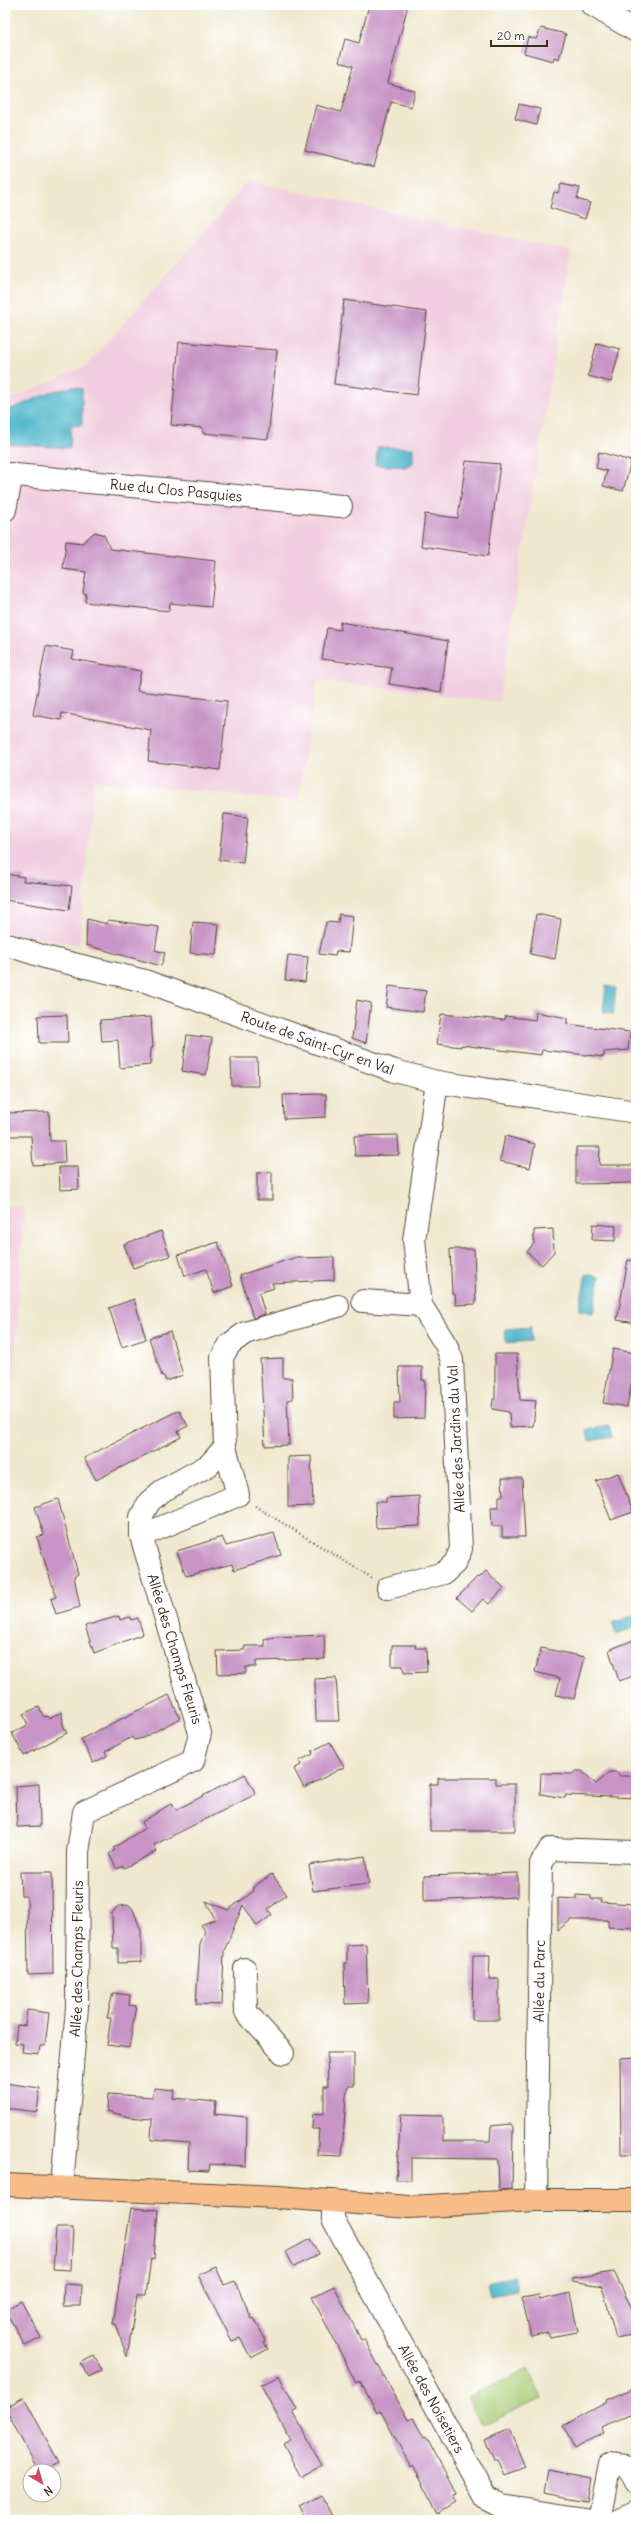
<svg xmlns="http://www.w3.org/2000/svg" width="641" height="2525" font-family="Delius,sans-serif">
<rect width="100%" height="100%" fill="#fff"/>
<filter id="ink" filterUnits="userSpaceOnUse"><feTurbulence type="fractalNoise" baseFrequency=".025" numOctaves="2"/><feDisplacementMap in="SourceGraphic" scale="8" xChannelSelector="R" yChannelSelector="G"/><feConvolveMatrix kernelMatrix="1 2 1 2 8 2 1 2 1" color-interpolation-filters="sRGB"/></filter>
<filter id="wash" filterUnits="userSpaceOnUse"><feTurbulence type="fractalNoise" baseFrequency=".012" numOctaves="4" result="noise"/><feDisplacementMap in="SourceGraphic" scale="16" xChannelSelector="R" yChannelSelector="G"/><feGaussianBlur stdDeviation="0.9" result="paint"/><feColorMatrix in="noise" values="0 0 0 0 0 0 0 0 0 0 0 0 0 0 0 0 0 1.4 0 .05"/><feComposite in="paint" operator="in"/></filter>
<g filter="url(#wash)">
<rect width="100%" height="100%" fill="#efe8ce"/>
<path fill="#f2cfe0" d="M249,181l322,70 -72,451 -182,-22 -19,122 -204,-22 -15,165 -74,-14v-529l81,-36z
M5,1205l19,2 -19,323z"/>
<path fill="#a9ce78" stroke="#727c4b" d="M529,2369l13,29 -60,28 -14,-29z"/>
<path fill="#4cb5ca" stroke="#447074" d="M73,387l9,2v36l-11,1 -1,22 -65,-4v-32l45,-20z
M378,447l35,1v15l-7,4 -31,-2z
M606,986l10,2 -3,26 -10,-2z
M586,1274l14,3 -7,36 -14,-3z
M531,1327v14l-25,2 -1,-14z
M609,1426l3,11 -23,4 -2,-11z
M633,1616l3,11 -20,7 -4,-11z
M514,2276l3,14 -27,5 -3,-12z"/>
<g id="blocks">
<path fill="#c895c6" d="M369,5h39l-20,78 27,8 -4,16 -20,-5 -17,65 -69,-17 11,-45 25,7 12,-46 -14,-4 6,-23 14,4z
M541,28l25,6 -7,25 -5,-2 -1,4 -29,-8 4,-16 8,2z
M519,104l21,5 -4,16 -21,-6z
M561,184l19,4 -3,11 13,4 -5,16 -35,-11 4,-16 4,1z
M344,300l83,12 -10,83 -83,-11z
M179,342l98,8 -9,89 -65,-6v-5l-32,-3z
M597,343l23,6 -9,33 -23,-6z
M599,452l32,9 -8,30 -20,-5 4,-15 -11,-3z
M466,461l34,3 -12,92 -67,-10 4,-32 33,4z
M95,532l9,3 6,14 106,12 -5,46 -41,-4 -1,8 -84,-9 1,-8 -3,-1 3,-21 -23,-3 3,-28 16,2z
M340,622l108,19 -7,51 -52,-8 3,-16 -70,-9 5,-31 13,2z
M46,646l28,5 -2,8 69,12 -4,20 90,10 -7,69 -72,-9 3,-31 -89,-17 -1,7 -28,-5z
M224,814l24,3 -5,46 -24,-3z
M5,874l19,3 -1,4 49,5 -3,24 -64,-10z
M339,914l14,2 -4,36 -13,-1 -1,5 -16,-2 7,-32 12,1z
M536,914l25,5 -6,40 -25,-5z
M87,919l20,5 1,-4 51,7 -4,23 10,3 -4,13 -75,-21z
M193,922l26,2 -3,31 -26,-2z
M288,955l20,2 -3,25 -20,-2z
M389,986l37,5 -3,21 -37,-5z
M357,1000l14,3 -5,40 -14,-5z
M536,1012l31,6v6l63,8 -2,18 -24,2v5l-62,-7 -1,5 -80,-10v2l-24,-3 4,-30 63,6 1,-4 30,4z
M67,1015l1,28h-29l-1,-27z
M151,1017l2,31h-2l-1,17 -30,3 -2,-28 -16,1 -2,-21z
M187,1035l25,3 -6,37 -24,-4z
M231,1058h26l1,28h-26z
M326,1094v23l-42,2 -1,-24z
M49,1112l1,29h14l1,22 -32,2 -2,-29h-26v-23z
M398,1135l1,20 -44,1 -1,-20z
M505,1136l30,8 -5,24 -30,-7z
M576,1147h24l-1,18h37v18l-60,1z
M59,1167h19l1,22 -19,1z
M272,1172v28h-15v-27z
M593,1224l23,2 -1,15 -23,-1z
M553,1229l1,23 -12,13 -15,-13 7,-9v-13z
M161,1231l9,25 -37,12 -9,-24z
M218,1242l15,44 -19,7 -8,-24 -21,7 -7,-21z
M450,1249h24l2,55 -20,1 -1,-11h-3z
M300,1256v2l34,-1v23l-62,3 2,5 -15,5 6,21 -12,4 -13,-43z
M628,1260l8,1v62l-19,-3z
M134,1299l12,40 -24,8 -13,-39z
M170,1331l13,44 -17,6 -2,-5h-2l-13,-38z
M613,1349l21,4 -2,11h3l-8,43 -24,-4z
M495,1354h22l3,46 16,1 -3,25 -23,1 -1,-15 -17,-3 1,-10h2z
M283,1358v20h9l1,21 -6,1 2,45 -24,1 -5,-87z
M399,1367h23v13h3l-1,38 -30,1v-17h6z
M179,1410l9,16 -10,5 3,6 -85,43 -12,-22z
M311,1456l2,50 -25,1v-50z
M618,1473l15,39 -22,8 -15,-39z
M502,1478h20l3,59h-23v-11h-10l-1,-19h8v-11h4z
M419,1496l1,30 -44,2 -1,-26h11v-4z
M58,1499l20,75 -4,2 6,31 -24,7 -5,-15 5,-2 -19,-60 7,-2 -9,-28z
M274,1533l7,22 -47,15 -2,-6 -46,12 -9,-25 45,-14 4,9z
M486,1571l18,17 -15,16 -6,-5 -11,12 -15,-13 20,-21 2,1z
M119,1616l1,4 10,-3 1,3 7,-2 5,16 -49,19 -9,-27z
M324,1635l1,24 -69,2v6h-10v6l-28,1 -1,-23 27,-1 1,-4h20l-1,-7 12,-2z
M636,1639v36l-17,6 -10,-31z
M392,1645h24l-1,3h11l1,24 -23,1 -1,-7h-11z
M541,1648l44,9 -11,42 -18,-4 4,-17 -25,-6z
M336,1678l3,43h-23l-1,-42z
M169,1695l11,23 -37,20 -9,2 -2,-3 -27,15 2,4 -14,7 -12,-24z
M39,1707l5,10 3,-1 2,3 13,-7 1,13 4,8 -43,23 -12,-23 16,-8 -5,-11z
M330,1742l14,25 -40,21 -10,-19 7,-4 -2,-4 14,-7 -1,-3z
M576,1771h6l14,13 14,-12h6l4,4h16v22l-70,-3 -1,3 -25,-4 1,-21 31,1z
M245,1774l11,20 -102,51 3,6 -33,17 -1,-2 -6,3 -8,-15 6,-4 -2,-2 32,-20 -3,-6 30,-19 4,7z
M438,1778h58v6h19v47h-85v-47h8z
M39,1784l1,42 -23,1 -1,-41z
M365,1856l4,28 -56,7 -4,-26z
M20,1872h32l1,102 -25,1 -1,-79h-6z
M518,1873v24l-94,4v-25z
M272,1874l15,21 -19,14 4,6 -15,11 -14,-21 -19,46 -2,54 -26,-1 4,-60 5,-13 -4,-6 14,-6 -9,-18 22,9 26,-19 -2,-3z
M576,1895l15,1v3h11l-1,3 32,2v2h3v22l-28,-1v-7h-37l-13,10v-32l18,1z
M129,1905l4,4 8,22v31l-23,1v-15h-5l-1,-35 6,-7z
M366,1944l2,59 -23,1 -1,-41h3v-18z
M473,1955h17l-1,24h10v41h-27z
M113,1993l17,2 -1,10 7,1 -7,42 -22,-3 4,-27h-4z
M27,2010l22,3 -4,33h-5l-1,8 -17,-2 1,-8 -8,-1 2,-18 8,1z
M327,2053h27v33h-6l-2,10 -4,60 -25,-1 2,-26h-7l1,-16 11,1v-28h4z
M636,2057v97h-15l-1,-96z
M5,2083l35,5 -3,24 -32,-4z
M154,2088l20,2 -1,8 43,4 -1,12 32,3 -1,49 -36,-2 -1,7 -21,-1 1,-27 -38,-3 1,-21 -24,-2 -21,-6 1,-17 45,3z
M401,2115l42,1v25h47l1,-15 20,-2 2,3 -1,62 -13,1 -1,-31 -87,-1v22h-15z
M131,2208l27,2 -4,49 -3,-1 -5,37h-9l-10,62 -11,-33h-3z
M56,2228h17l-2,42 -18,-1z
M310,2239l9,15 -25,13 -8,-15z
M216,2267l8,18 11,-4 17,38 2,-1 12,23 -2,1 4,7 -17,9 -11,-20 -8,3 -34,-66z
M614,2272l22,45v17l-20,4 -14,-52 -30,-5v-3z
M64,2284l18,1 -1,21h-18z
M334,2286l27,54 3,-1 44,81 5,-2 11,20 2,-1 30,57 -3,1 4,7 -18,11 -26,-48 -2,2 -31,-57 -3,2 -17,-31 -4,2 -44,-86z
M570,2293l8,39 -29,5 -2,-5 -16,4 -9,-38 17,-3 1,5z
M21,2301l20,37 -16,8 -20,-36z
M94,2356l8,14 -13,7 -9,-14z
M279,2376l18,33 -4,2 28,55 -20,11 -18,-33 7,-4 -29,-55z
M636,2387v25l-36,15 3,6 -28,16 -12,-23 44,-24 -1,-2z
M24,2397l35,66 -15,8h-6l-33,-63z
M509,2429l16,38 -20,8 -7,-15h-4l-9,-20z
M548,2470l43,8 -4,23 -43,-8z
M321,2495l13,25h-28l-7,-13z"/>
</g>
</g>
<g filter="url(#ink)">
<use href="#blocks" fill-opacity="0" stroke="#564638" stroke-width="1"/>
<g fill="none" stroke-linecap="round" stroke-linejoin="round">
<g stroke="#564638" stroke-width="24">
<g id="minor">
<path d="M592,5l44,26"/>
<path id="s1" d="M5,474l336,32"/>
<path d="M5,510l7,-36"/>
<path id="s2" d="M5,944l43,14 97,23 250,90 42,11 199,30"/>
<path d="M363,1301l58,4"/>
<path d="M141,1536l97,-41 -13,-48"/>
<path d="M388,1588l56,-15 11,-10 6,-14 -9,-189 -6,-15 -25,-40 -7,-65 23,-158"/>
<path d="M245,1969l1,43 37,41"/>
<path id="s3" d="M62,2186l15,-179 1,-155 6,-40 109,-51 7,-28 -59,-197v-19l8,-15 13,-11 47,-26 16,-18 -3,-90 8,-13 15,-11 93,-27"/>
<path id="s4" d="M536,2200l5,-336 9,-15 86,3"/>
<path id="s5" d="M333,2201v18l153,279 16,8 90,14"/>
<path d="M599,2520l11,-56 17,2 9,17"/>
<path d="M619,2520l17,-8"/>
</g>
</g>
<g stroke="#564638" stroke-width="24">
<path id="major" d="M5,2185l273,12 131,10 127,-7h100"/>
</g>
<path stroke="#564638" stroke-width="2.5" stroke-dasharray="1 3" stroke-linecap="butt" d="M255,1506l117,72"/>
<use href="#minor" stroke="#fff" stroke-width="22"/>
<use href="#major" stroke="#f7bd88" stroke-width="22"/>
</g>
</g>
<g text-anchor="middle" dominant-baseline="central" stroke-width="3" stroke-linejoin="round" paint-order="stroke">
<g font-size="14" fill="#3b2a1e" stroke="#fff">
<text stroke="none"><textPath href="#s1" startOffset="172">Rue du Clos Pasquies</textPath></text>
<text stroke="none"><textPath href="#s2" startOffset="328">Route de Saint-Cyr en Val</textPath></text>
<text transform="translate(456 1439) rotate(-93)">Allée des Jardins du Val</text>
<text transform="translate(175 1649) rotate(73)">Allée des Champs Fleuris</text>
<text stroke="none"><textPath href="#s3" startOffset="228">Allée des Champs Fleuris</textPath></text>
<text stroke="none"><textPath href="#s4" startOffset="219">Allée du Parc</textPath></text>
<text stroke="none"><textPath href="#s5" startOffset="223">Allée des Noisetiers</textPath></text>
</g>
</g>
<rect width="641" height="2525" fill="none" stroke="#fff" stroke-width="20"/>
<g transform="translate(42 2483) rotate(142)"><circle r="19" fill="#ffffff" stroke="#b1aaa5"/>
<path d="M0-3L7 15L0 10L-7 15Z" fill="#d1495b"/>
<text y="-6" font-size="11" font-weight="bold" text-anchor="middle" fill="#3b2a1e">N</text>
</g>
<path d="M491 40v6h56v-6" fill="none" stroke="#3b2a1e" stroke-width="2"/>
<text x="497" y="40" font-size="12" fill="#3b2a1e" stroke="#ffffff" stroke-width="3" paint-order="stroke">20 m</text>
</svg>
